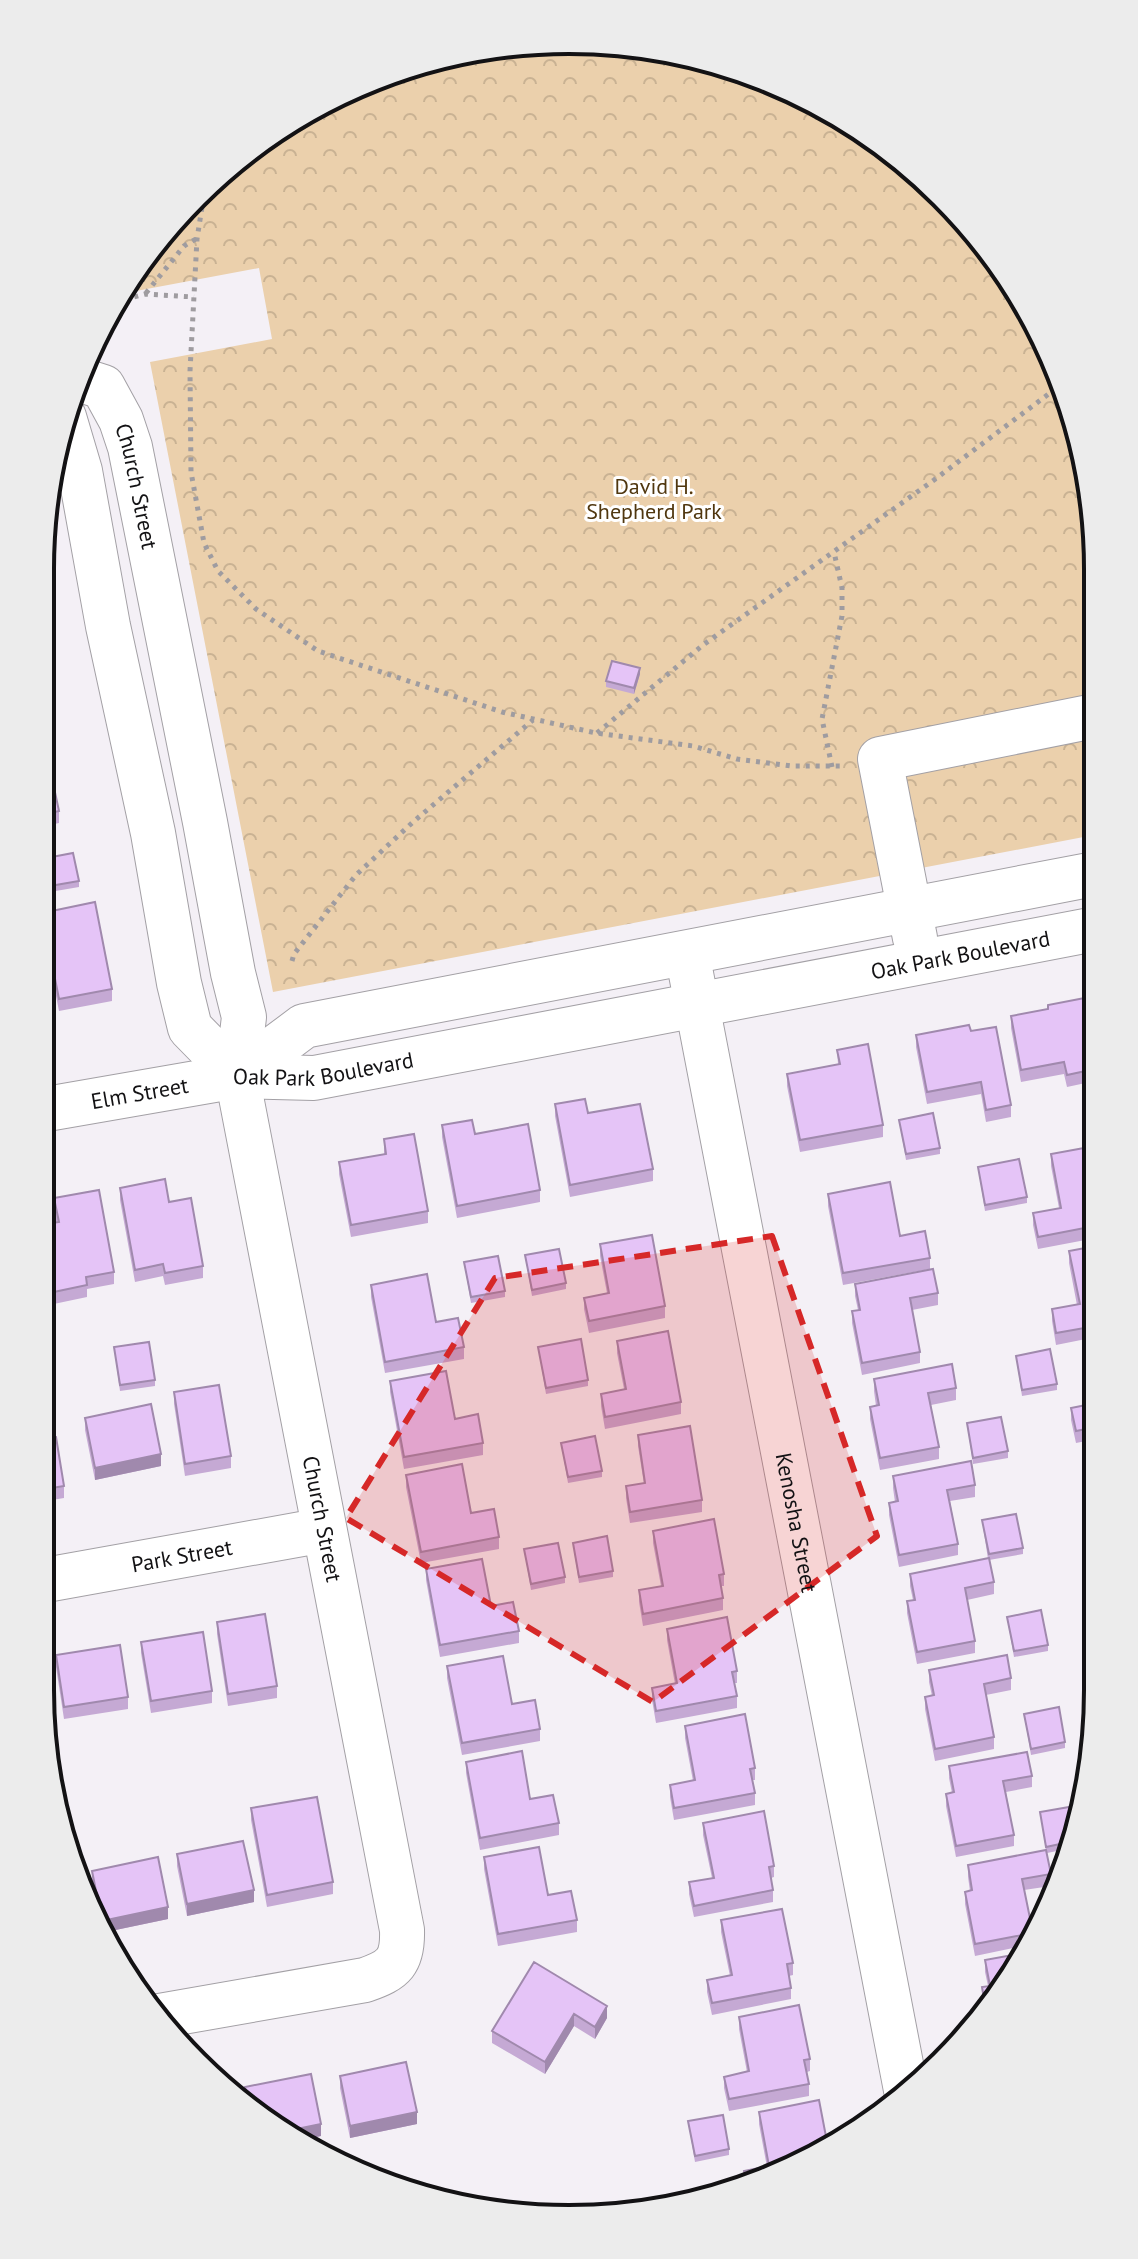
<svg xmlns="http://www.w3.org/2000/svg" width="1138" height="2259" font-family="'PT Sans',sans-serif">
<defs>
<pattern id="park-crowns" width="20" height="18" patternUnits="userSpaceOnUse" patternTransform="scale(2)"><rect width="20" height="18" fill="#ebd0ac"/><path d="M2 6a3 3 0 1 1 6 0M12 15a3 3 0 1 1 6 0" fill="none" stroke="#c9b293"/></pattern>
</defs>
<rect width="100%" height="100%" fill="#f4f0f6"/>
<path fill="url(#park-crowns)" d="M603,41l102,17 98,36 88,56 98,97 69,120 35,132 1,336 -821,157 -123,-630 122,-23 -13,-71 -139,26 29,-47 71,-75 84,-61 95,-43 100,-23z"/>
<g fill="none" stroke-linecap="round" stroke-linejoin="round">
<g stroke="#a3a0a5" stroke-width="46">
<g id="minor">
<path id="s1" d="M78,379l25,8 18,33 9,27 75,375 28,151 11,44 -7,59 165,854c1,32 -8,40 -37,50l-211,37"/>
<path d="M64,417l16,54 28,155 45,207 26,150 11,45 47,48"/>
<path d="M915,938l-35,-179 214,-43"/>
<path id="s2" d="M687,953l219,1137"/>
<path d="M237,1076l67,-50 790,-152"/>
<path id="s3" d="M41,1110l196,-34 77,2 781,-149"/>
<path id="s4" d="M40,1581l284,-51"/>
</g>
</g>
<path stroke="#9f9ca0" stroke-width="5" stroke-dasharray="4 6" stroke-linecap="butt" d="M205,188l-8,51 -7,132 1,101 13,71 14,28 38,38 62,42 184,61 94,21 97,13 44,13 54,7h49
M146,293l38,-47 12,-7
M115,302l30,-8 49,3
M597,733l106,-88 231,-165 128,-96
M832,767l-10,-48 20,-103v-28l-8,-36
M292,961l2,-7 62,-79 57,-53 120,-102"/>
<use href="#minor" stroke="#fff" stroke-width="44"/>
</g>
<path fill="#c5a9d4" d="M640,674l-6,20 -28,-7v-6z
M41,685l8,41v12l-8,1z
M41,751l18,60v12l-18,4z
M41,859l38,22v6l-35,6 -3,-13z
M42,913l70,76v12l-53,10 -17,-86z
M1095,996v85l-28,6 -3,-13 -43,8 -10,-54v-12l37,-7z
M971,1031l40,74v12l-25,5 -5,-28 -54,10 -11,-57v-12z
M837,1050l46,75v12l-83,15 -13,-66v-12l51,-10z
M555,1104l33,9 65,56v12l-83,16 -15,-81z
M899,1120l41,28v6l-34,6z
M442,1125l98,65v12l-83,16 -15,-81z
M384,1139l44,72v12l-77,14 -12,-63v-12l45,-8z
M1095,1146l1,92 -58,11 -5,-24v-12l26,-5 -8,-42v-12z
M978,1167l49,30v6l-42,8z
M120,1188l49,14 34,64v12l-38,7 -2,-9 -28,6 -15,-82z
M828,1194l72,42 30,22v11l-87,16 -15,-79z
M54,1198l60,74v12l-27,5v8l-38,8 -9,-49v-31l16,-3 -2,-12z
M600,1244l65,62v12l-76,15 -5,-24v-11l23,-5 -7,-37z
M1096,1246v91l-40,8 -4,-24v-12l25,-4 -8,-42v-12z
M525,1255l41,28v6l-34,7z
M464,1262l41,29v6l-34,6z
M855,1284l83,9v12l-26,5 8,42v11l-58,12 -10,-52v-12l6,-1 -3,-14z
M371,1285l65,37 28,25v12l-79,14 -14,-76z
M617,1341l64,61v12l-76,15 -4,-23v-12l23,-5 -7,-36z
M114,1347l41,33v6l-35,5z
M538,1347l50,33v6l-42,8z
M1096,1348v46l-7,-33v-12z
M1016,1356l41,28v6l-35,6z
M874,1379l82,9v12l-25,5 8,42v12l-59,11 -10,-51v-12l6,-1 -2,-15z
M390,1381l65,38 28,24v12l-79,14 -14,-77z
M174,1392l57,64v12l-46,8 -11,-72z
M1096,1403v36l-20,4 -5,-23v-12z
M85,1418l76,48 -66,14 -10,-50z
M967,1423l41,28v7l-35,6z
M638,1435l64,65v12l-72,11 -4,-25v-12l18,-2 -6,-38z
M40,1439l24,47v12l-24,4z
M561,1443l41,28v6l-34,6z
M406,1475l65,38 28,24v12l-78,14 -15,-76z
M893,1476l82,9v12l-25,4 8,43v11l-59,12 -10,-52v-12l6,-1 -2,-14z
M1096,1502v37h-1l-5,-24v-11z
M982,1520l41,28v6l-34,6 5,22v12l-27,6 8,41v12l-58,11 -10,-51v-12l6,-1 -3,-14v-12l78,-15z
M653,1531l71,43v12h-3l2,12v12l-80,16 -4,-24v-12l22,-4 -8,-43z
M573,1543l40,28v6l-34,6z
M524,1549l41,28v6l-34,7z
M426,1569l93,62v12l-79,14 -14,-77z
M1007,1617l41,28v6l-34,6z
M217,1622l60,64v12l-49,8 -11,-72z
M667,1629l70,42v12h-3l3,13v12l-81,15 -4,-23v-12l23,-4 -8,-44z
M141,1642l71,49v12l-61,10 -10,-60z
M56,1655l72,42v12l-64,10 -8,-52z
M447,1666l65,38 28,25v12l-78,14 -15,-77z
M929,1670l82,8v12l-25,5 8,42v12l-59,12 -10,-52v-12l7,-1 -3,-14z
M1024,1714l41,28v6l-34,7z
M685,1726l70,42v12h-3l3,13v12l-81,15 -4,-23v-12l23,-4 -8,-43z
M466,1762l93,61v12l-79,15 -14,-77z
M949,1766l83,10v11l-26,5 8,43v11l-58,11 -10,-51v-12l6,-1 -3,-15z
M251,1808l82,74v12l-66,13 -16,-87z
M1040,1812l39,17 -7,19 -25,5 4,21v12l-27,4 9,43v6l-5,6 -53,11 -10,-52v-12l5,-1 -2,-14v-12l78,-15z
M703,1823l71,43v11l-3,1 2,12v12l-79,15 -5,-23v-12l23,-4 -9,-43z
M177,1854l77,48 -67,14 -10,-50z
M484,1857l64,38 29,25v12l-79,14 -14,-77z
M92,1871l76,48 -62,13 -7,-15 -7,-34z
M721,1920l72,43v12l-4,1 2,12v11l-79,16 -5,-23v-12l23,-4 -9,-44z
M1023,1953l-39,55 -2,-21 6,-1 -3,-14v-12z
M534,1962l73,56 -12,21 -21,-13 -29,48 -53,-31v-12z
M739,2017l71,42v12l-3,1 2,12v12l-80,15 -5,-23v-11l23,-5 -8,-43z
M340,2076l77,48 -67,14 -10,-50z
M245,2087l76,49 -26,5 -49,-35z
M759,2112l44,52 -59,18v-11l23,-4 -8,-43z
M688,2121l41,28v6l-34,7z"/>
<path fill="#a089ad" d="M640,668v6l-6,20v-6z
M161,1454v12l-66,14v-12z
M254,1890v12l-67,14v-12z
M168,1907v12l-62,13 -4,-9v-2z
M607,2006v12l-12,21v-12z
M574,2014v12l-29,48v-12z
M417,2112v12l-67,14v-12z
M321,2124v12l-26,5 -13,-9z"/>
<path fill="#e5c4f7" stroke="#a089ad" stroke-width="2" d="M612,661l28,7 -6,20 -28,-7z
M41,685l8,41 -8,2z
M46,750l13,61 -18,4v-64z
M73,853l6,28 -35,6 -3,-13v-15z
M95,902l17,87 -53,10 -17,-86z
M1095,996v73l-28,6 -3,-13 -43,8 -10,-54 37,-7v-4z
M969,1025l2,6 25,-4 15,78 -25,5 -5,-28 -54,10 -11,-57z
M868,1044l15,81 -83,15 -13,-66 53,-10 -3,-14z
M585,1099l3,14 52,-9 13,65 -83,16 -15,-81z
M933,1113l7,35 -34,6 -7,-34z
M472,1120l3,14 53,-10 12,66 -83,16 -15,-81z
M414,1134l14,77 -77,14 -12,-63 47,-8 -2,-15z
M1095,1146v80l-57,11 -5,-24 28,-5 -10,-54z
M1019,1159l8,38 -42,8 -7,-38z
M165,1179l4,23 22,-4 12,68 -38,7 -2,-9 -28,6 -15,-82z
M890,1182l10,54 25,-5 5,27 -87,15 -15,-79z
M99,1190l15,82 -28,5 1,8 -38,8 -9,-48v-20l19,-3 -5,-24z
M652,1235l13,71 -76,15 -5,-23 25,-5 -9,-49z
M1096,1246v80l-40,7 -4,-24 28,-5 -11,-53z
M559,1249l7,34 -34,7 -7,-35z
M498,1256l7,35 -34,6 -7,-35z
M933,1269l5,24 -28,5 10,54 -58,11 -10,-52 8,-1 -5,-26z
M427,1274l9,48 22,-4 6,29 -79,15 -14,-77z
M668,1331l13,71 -76,15 -4,-23 25,-5 -9,-48z
M581,1339l7,41 -42,8 -8,-41z
M149,1342l6,38 -35,5 -6,-38z
M1096,1348v34l-7,-33z
M1050,1349l7,35 -35,6 -6,-34z
M952,1364l4,24 -28,5 11,54 -59,11 -10,-51 9,-2 -5,-26z
M446,1371l9,48 23,-5 5,29 -79,14 -14,-76z
M219,1385l12,71 -46,8 -11,-72z
M1096,1403v24l-20,4 -5,-23z
M151,1404l10,50 -66,14 -10,-50z
M1001,1417l7,34 -35,7 -6,-35z
M690,1426l12,74 -72,12 -4,-26 19,-3 -7,-48z
M595,1436l7,35 -34,6 -7,-34z
M56,1437l8,49 -24,4v-51z
M971,1461l4,24 -28,5 11,54 -59,11 -10,-52 9,-2 -5,-25z
M462,1464l9,49 23,-4 5,28 -78,15 -15,-77z
M1096,1502v25h-1l-5,-23z
M1016,1514l7,34 -34,6 -7,-34z
M714,1519l10,55 -5,1 4,23 -80,16 -4,-24 24,-4 -10,-55z
M607,1536l6,35 -34,6 -6,-34z
M558,1543l7,34 -34,7 -7,-35z
M989,1558l5,24 -29,6 10,53 -58,11 -10,-51 8,-1 -5,-26z
M482,1559l9,47 22,-4 6,29 -79,14 -14,-76z
M1041,1610l7,35 -34,6 -7,-34z
M265,1614l12,72 -49,8 -11,-72z
M727,1617l10,54 -5,1 5,24 -81,15 -4,-23 25,-5 -10,-54z
M203,1632l9,59 -61,10 -10,-59z
M120,1645l8,52 -64,10 -8,-52z
M1007,1655l4,23 -27,6 10,53 -59,12 -10,-52 9,-2 -5,-25z
M503,1656l9,48 23,-4 5,29 -78,14 -15,-77z
M1059,1707l6,35 -34,7 -7,-35z
M745,1714l10,54 -5,1 5,24 -81,15 -4,-23 25,-5 -10,-54z
M522,1751l8,48 23,-4 6,28 -79,15 -14,-76z
M1027,1752l5,24 -29,5 11,54 -58,11 -10,-52 8,-2 -5,-26z
M317,1797l16,85 -66,13 -16,-87z
M1075,1806l4,23 -5,12 -28,6 -6,-35z
M764,1811l10,55 -5,1 4,23 -79,16 -5,-24 25,-4 -11,-55z
M243,1841l11,49 -67,14 -10,-50z
M539,1847l9,48 23,-4 6,29 -79,14 -14,-77z
M1046,1850l5,24 -29,5 11,54 -58,11 -10,-52 7,-2 -4,-25z
M158,1857l10,50 -66,14 -10,-50z
M782,1909l11,54 -6,1 4,24 -79,15 -5,-23 25,-5 -11,-55z
M1023,1953l-38,52 -3,-18 8,-1 -5,-26z
M534,1962l73,44 -12,21 -21,-13 -29,48 -53,-31z
M799,2005l11,54 -6,1 5,24 -80,15 -5,-22 25,-6 -10,-54z
M406,2062l11,50 -67,14 -10,-50z
M311,2074l10,50 -39,8 -33,-24 -4,-21z
M819,2100l9,47 -25,17 -57,18 -2,-11 25,-5 -10,-54z
M723,2115l6,34 -34,7 -7,-35z"/>
<path fill="#d62828" fill-opacity="0.2" stroke="#d62828" stroke-width="6" stroke-dasharray="16 10" stroke-linejoin="round" d="M772,1236l105,300 -224,166 -307,-184 149,-240z"/>
<g text-anchor="middle" dominant-baseline="central" stroke-width="6" stroke-linejoin="round" paint-order="stroke">
<g font-size="22" fill="#50370f" stroke="#fff">
<text x="654" y="486">David H.<tspan x="654" dy="25">Shepherd Park</tspan></text>
</g>
<g font-size="22" fill="#131214" stroke="#fff">
<text stroke="none"><textPath href="#s1" startOffset="132">Church Street</textPath></text>
<text stroke="none"><textPath href="#s3" startOffset="934">Oak Park Boulevard</textPath></text>
<text stroke="none"><textPath href="#s3" startOffset="286">Oak Park Boulevard</textPath></text>
<text stroke="none"><textPath href="#s3" startOffset="100">Elm Street</textPath></text>
<text stroke="none"><textPath href="#s1" startOffset="1184">Church Street</textPath></text>
<text stroke="none"><textPath href="#s2" startOffset="580">Kenosha Street</textPath></text>
<text stroke="none"><textPath href="#s4" startOffset="144">Park Street</textPath></text>
</g>
</g>
<path d="M0 0H1138V2259H0ZM569 54H569A515 515 0 0 1 1084 569V1690A515 515 0 0 1 569 2205H569A515 515 0 0 1 54 1690V569A515 515 0 0 1 569 54Z" fill="#ececec" fill-rule="evenodd"/>
<path fill="none" stroke="#131214" stroke-width="4" d="M569 54H569A515 515 0 0 1 1084 569V1690A515 515 0 0 1 569 2205H569A515 515 0 0 1 54 1690V569A515 515 0 0 1 569 54Z"/>
</svg>
